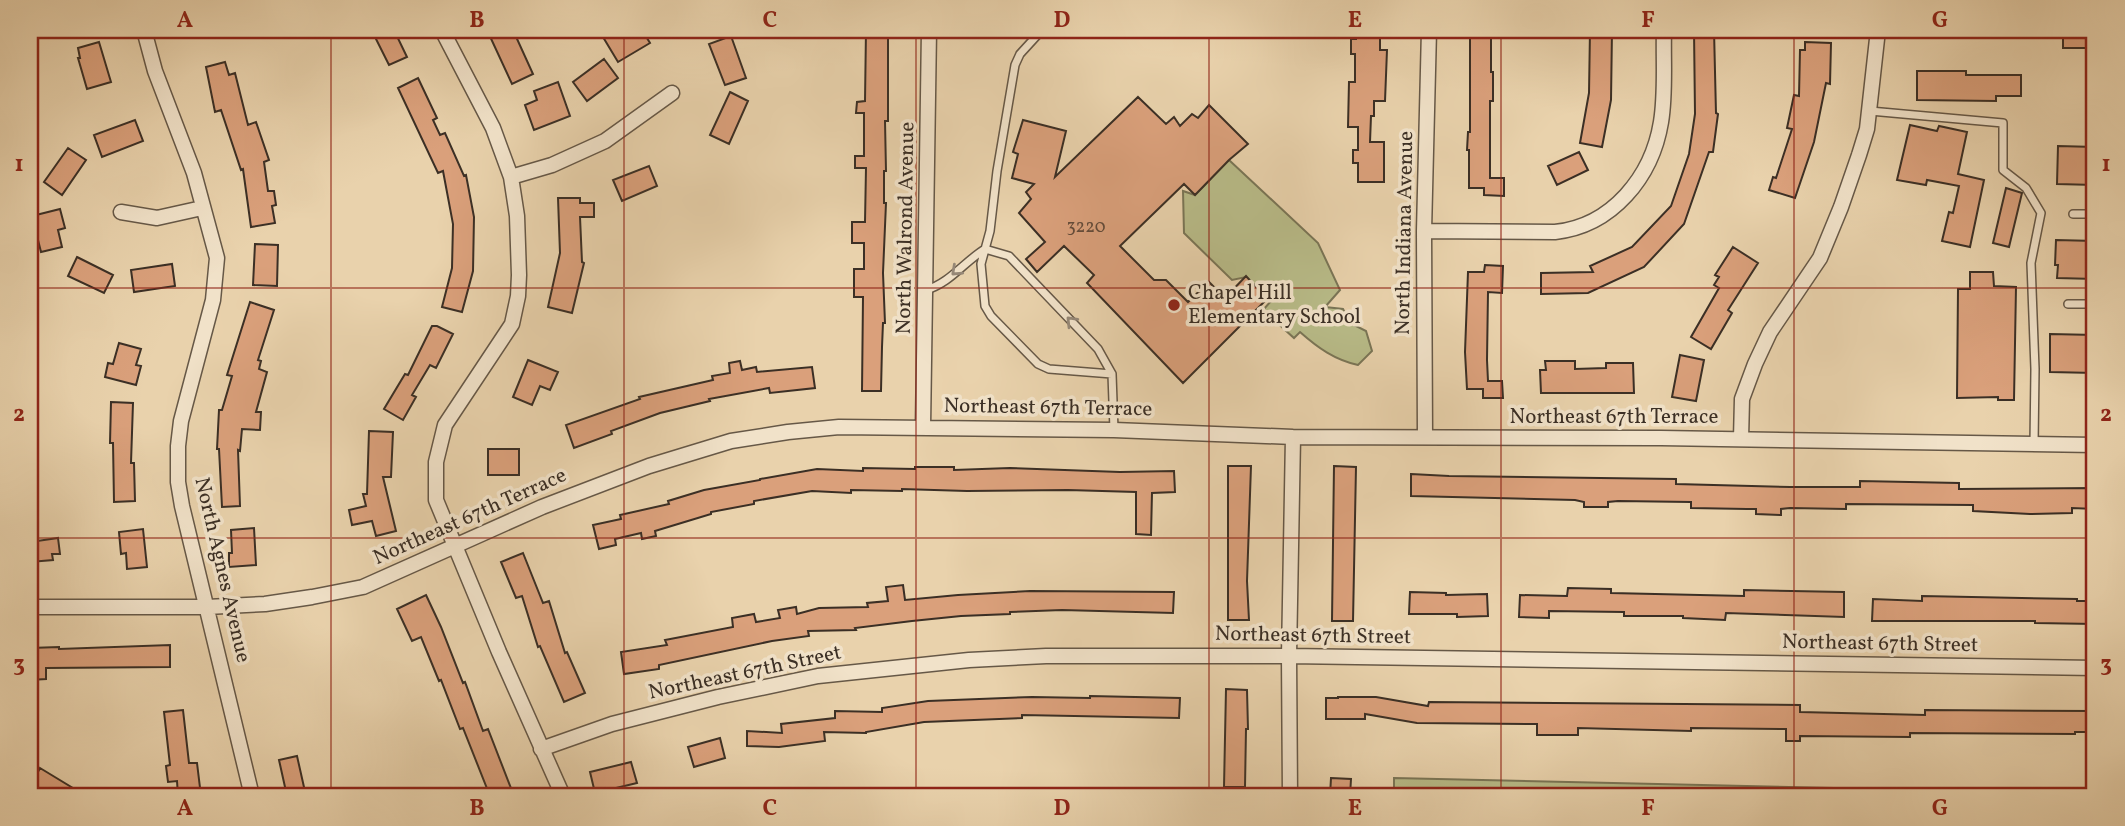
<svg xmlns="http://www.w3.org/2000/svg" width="2125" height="826" font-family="Vollkorn,serif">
<rect width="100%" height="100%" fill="#e9d2ac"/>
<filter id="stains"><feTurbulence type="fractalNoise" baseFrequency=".00286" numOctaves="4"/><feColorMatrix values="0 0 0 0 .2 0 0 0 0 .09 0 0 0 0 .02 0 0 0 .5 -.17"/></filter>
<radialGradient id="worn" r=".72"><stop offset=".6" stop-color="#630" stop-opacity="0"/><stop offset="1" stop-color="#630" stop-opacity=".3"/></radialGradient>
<path fill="#b8bb88" stroke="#7a7556" stroke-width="2" d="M1229,160l89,83 22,47 -15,17 18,2 7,14 16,8 6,20 -14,14c-23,-5 -40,-17 -58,-33l-6,6 -31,-28 9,-10 -26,-23 -14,3 -48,-47 -1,-42 12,4z
M1394,778l657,15v3h-657z"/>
<path fill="#daa07b" stroke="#3b2f25" stroke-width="2" d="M380,30h14l13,27 -18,8 -16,-32z
M487,30h26l20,44 -21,10z
M614,30h28l8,13 -32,19 -15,-25z
M866,30h22v91h-3l1,50h-2v32h2l-3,70 2,50h-2l-1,24 -1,44h-19l1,-94h-9v-28h10v-26h-12v-21h13l1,-54h-11v-12h9v-43h-8l1,-11 8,-1z
M1356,30h24v20h7l-2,51h-11v15h-3l-1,26h14v40h-26v-19h-5v-13h5v-23h-10l1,-45h6v-28h-4v-15h5z
M1470,30h21v42h2v29h-3v77h14v18l-20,-1v-7h-15v-38h-2l1,-18h2z
M1590,30h22l-1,70 -9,47 -22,-4 9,-50z
M1694,30h20l2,83 2,1 -5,38h-4l-25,72 -40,43 -56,26 -47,1v-21l52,-1 -3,-6 42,-19 39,-41 18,-52 6,-40z
M2063,30h20v3h5v15h-25z
M731,36l15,42 -21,7 -16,-41z
M99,42l12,40 -24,7 -9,-31h2l-2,-10z
M1805,42l26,1 -1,41 -4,-1 -12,59 -19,56 -26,-8 4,-13 3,1 16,-49 -5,-1 7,-33 5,1 1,-46h5z
M604,59l14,19 -31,23 -14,-19z
M225,62l4,13 6,-2 13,52 8,-3 13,38 -5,2 4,29h6l2,14 -4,1 3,17 -24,4 -8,-58 -2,1 -20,-60 -6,2 -9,-45z
M1917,71h49v4h55v21h-25v5l-79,-1z
M418,78l19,40 -4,2 7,15 5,-2 19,43 2,-1 8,42 -1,54 -11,41 -20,-5 10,-39 1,-44 -10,-53 -5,2 -40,-85z
M558,82l12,34 -36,14 -9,-25 12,-5 -3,-9z
M730,92l18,9 -19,43 -19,-9z
M1138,97l28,27 8,-7 6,9 12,-12 6,4 11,-13 39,39 -19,16 -34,35 -11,-11 -64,62 34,34h12l22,22 21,-20 16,16 21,-22 21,23 -84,84 -96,-100 7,-8 -30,-29 -27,26 -11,-13 19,-17 -26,-29 12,-14 -5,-7 8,-8 -22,-6 6,-24 -5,-2 10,-32 43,11 -11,46z
M135,120l8,21 -41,16 -8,-22z
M1910,125l27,6 2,-5 28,6 -9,42 26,6 -14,67 -28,-6 7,-29 4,1 6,-27 -32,-6 -1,5 -29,-5z
M2058,146l37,1v38l-38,-1z
M68,148l18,12 -24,35 -18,-13z
M1579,152l9,18 -31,15 -9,-19z
M649,166l8,20 -35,15 -9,-21z
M2006,188l16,5 -13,54 -16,-4z
M558,198h22v5h14v14h-14l2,45 2,1 -12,50 -24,-6 12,-54z
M60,209l5,19 -7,2 4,17 -21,5 -9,-36z
M2056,240l39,1v38l-38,-1 1,-13h-3z
M255,244l23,1 -1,41 -24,-1z
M1733,247l25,16 -30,47 4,3 -21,36 -20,-12 28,-49 -5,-3 5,-8 -4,-2z
M77,257l36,18 -9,18 -36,-17z
M172,264l3,22 -41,6 -3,-22z
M1485,265l18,1 -1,27 -14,-1 -1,68 1,21h14l1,17h-20v-9h-16l-2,-37 3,-80h16z
M1970,272h23l1,14 22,1 -2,113h-16v-3l-41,1 1,-109h12z
M250,302l24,8 -16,50 3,1 -2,8 8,3 -11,40h5l-1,18 -18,-1 -2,22 -2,-1 2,56 -18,1 -3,-58h-2l2,-39h3l10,-34 -5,-1z
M432,326h5l16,8 -17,34 -6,-3 -18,30 4,2 -13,23 -19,-11 21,-35 3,1z
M2050,334l45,1v38l-45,-1z
M119,343l22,6 -5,16 5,1 -5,19 -31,-8 3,-14 5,1z
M1680,355l24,5 -8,41 -24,-4z
M528,360l30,12 -8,18 -10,-4 -8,19 -19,-8z
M740,361l2,9 14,-3 1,5 55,-5 3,21 -45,5 -1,-5 -60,11 1,2 -50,12 -49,18 1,3 -38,14 -8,-23 74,-26 -1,-2 74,-17 -1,-4 18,-3 -1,-10z
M1545,361h30v8l31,-1v-5h27l1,30h-93l-1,-23h6z
M111,402l22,1 -2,60h3l1,38 -21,1 -1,-59h-3z
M369,431l24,1 -2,45h-8l13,54 -20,5 -4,-15 -20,4 -3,-15 17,-4 -3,-12h4z
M488,449h31v26h-31z
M1228,466h23l-4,115 2,39h-21z
M1334,466l22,1 -3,154h-21z
M915,467h39v3l56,-2 110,4 54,-1 1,21 -23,1 -1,42 -15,-1v-42l-68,-2 -101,1 -65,-2v2l-51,-1v3l-39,-2 -58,10v3l-43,8v2l-56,17 1,5 -14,3 -1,-6 -26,6 1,6 -17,4 -6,-24 28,-6 -1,-4 49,-11 -1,-3 36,-11 56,-10v-1l57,-10 46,2v-3l52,1z
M1411,474l38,2 227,3v5l114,3h70v-6l99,2v6l136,-1v21l-23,-1v5l-42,1 -57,-3v-6l-127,-1v5l-56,-1 -9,1v6l-25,-1v-5h-9l-56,-1v-6l-73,-1 -10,1v5h-24v-5l-9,-2 -164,-4z
M254,528l2,37 -27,2v-14h3l-1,-23z
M143,529l4,38 -20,2 -1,-16 -5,1 -2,-22z
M58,538l2,16h-8l1,6 -23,2v-20z
M523,553l20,50 6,-2 16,52 2,-1 18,41 -21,9 -24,-56 -2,1 -16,-51 -6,2 -15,-36z
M903,585l2,15 53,-5 72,-4 144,1 -1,21 -111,-3 -52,2v2l-49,2 -49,5 -57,7 1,2 -48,1 1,5 -37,5 -113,24v4l-35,5 -3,-22 46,-7 -2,-5 68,-13 -1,-9 22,-4 2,8 24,-4 -2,-8 18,-3 1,7 22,-6 49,-1 -1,-4 21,-2 -2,-14z
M1568,588l43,1v4l133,3v-6l100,2v25l-118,-4 -1,7 -42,-2v-2h-59v-4l-75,-1v7l-30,-1 1,-22 47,1z
M1410,592l36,1v2l41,-1 1,22 -31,1v-3h-48z
M426,595l15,32 22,56 2,-1 18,49 5,-2 26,67h-24l-27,-68 -3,1 -19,-49 -2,1 -18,-44 -9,4 -15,-32z
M1922,596l155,3v2h18v23l-60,-1v-2h-163l1,-22 49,2z
M170,645v22l-124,1v11l-16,1v-32l29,-1v2z
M1226,689l21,1 1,39h-2l-1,58h-21z
M1090,696l90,2 -1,20 -157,-3v3l-98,4 -58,10v1l-42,-1 1,9 -46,6 -32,-1v-15l35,2 -1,-9 54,-6v-7l47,1v-4l46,-7 104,-4 58,1z
M1338,697h38l52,9 1,-4 371,3v7l125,3v-5l170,1v21h-20v2l-165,-1v4l-110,-1v5h-14v-12l-95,-1v3l-113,-3v7h-41v-11l-120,-1 -52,-9v5h-39v-21h12z
M183,710l6,53h8l4,33h-23l-1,-15 -9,1 -2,-16 4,-1 -6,-53z
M720,738l5,20 -31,9 -6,-20z
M297,756l9,40h-19l-8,-36z
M631,762l6,21 -42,10 -5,-21z
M40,768l46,28h-42l-14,-9z
M1331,778l20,1 -1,17h-20z"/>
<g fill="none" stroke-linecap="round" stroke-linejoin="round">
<g stroke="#665847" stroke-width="10">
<path id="service" d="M953,30h14
M1042,30l-22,24 -5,11 -18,106 -7,60 -9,33 4,42 6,10 47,48 11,5 63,5
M1870,111l133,12v47l23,18 15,25 -10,50 4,106 -1,75
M2073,214h22
M926,290c24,-7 38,-28 59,-41l24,7 89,93 14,25 2,56
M2068,304h27"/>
</g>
<g stroke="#665847" stroke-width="17">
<path id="minor" d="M144,30l11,41 39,102 23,85 -4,42 -32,121 -3,25v36l4,24 70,290
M442,30l51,98 18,49 6,39 2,59 -1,21 -6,28 -67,101 -9,37v38l63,152 64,144
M511,177l41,-12 53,-24 67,-48
M121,212l36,6 45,-10
M1424,231l131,1c57,-6 97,-55 106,-110 5,-30 2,-62 3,-92
M923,427l6,-397
M1425,436l-1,-205 5,-201
M1741,439l1,-40 13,-35 15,-32 50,-74 21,-51 18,-52 8,-26 11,-99
M30,607h177l58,-3 47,-7 51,-10 179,-80 107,-41 82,-25 57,-9 51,-5 275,3 179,7 368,1 434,7
M541,749l71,-25 106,-27 100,-21 151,-16 77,-4h243l806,12
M1290,796l-1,-140 4,-219"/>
</g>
<use href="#service" stroke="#f1e2c9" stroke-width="7"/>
<use href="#minor" stroke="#f1e2c9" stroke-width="14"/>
</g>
<defs><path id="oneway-chevron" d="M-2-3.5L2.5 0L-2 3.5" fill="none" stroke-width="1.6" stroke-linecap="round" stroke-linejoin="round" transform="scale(1.75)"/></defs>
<g stroke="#968877">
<use href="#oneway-chevron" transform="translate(956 271) rotate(137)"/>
<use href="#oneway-chevron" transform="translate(1071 321) rotate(-134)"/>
</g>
<path fill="none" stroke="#8f2418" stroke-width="2" stroke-opacity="0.55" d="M331,30v766M624,30v766M916,30v766M1209,30v766M1501,30v766M1794,30v766M30,288h2065M30,538h2065"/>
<circle fill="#8f2418" stroke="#f1e2c9" stroke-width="2.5" cx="1174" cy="305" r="7"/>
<g text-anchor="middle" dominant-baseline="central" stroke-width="7" stroke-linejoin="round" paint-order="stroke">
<g font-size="18" fill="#634b3a">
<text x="1086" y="227">3220</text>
</g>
<g font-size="21" fill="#3b2f25" stroke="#f1e2c9">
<text transform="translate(906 228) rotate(-89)">North Walrond Avenue</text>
<text transform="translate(1405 233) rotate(-89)">North Indiana Avenue</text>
<text transform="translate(1048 408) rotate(1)">Northeast 67th Terrace</text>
<text x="1614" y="417">Northeast 67th Terrace</text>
<text transform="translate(470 517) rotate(-24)">Northeast 67th Terrace</text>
<text transform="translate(222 570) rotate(77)">North Agnes Avenue</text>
<text transform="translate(1313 636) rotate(1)">Northeast 67th Street</text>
<text transform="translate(1880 644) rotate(1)">Northeast 67th Street</text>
<text transform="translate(745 673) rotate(-12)">Northeast 67th Street</text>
</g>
<g font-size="21" fill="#3b2f25" stroke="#f1e2c9" text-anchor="start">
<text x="1188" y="293">Chapel Hill<tspan x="1188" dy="24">Elementary School</tspan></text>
</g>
</g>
<rect width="2125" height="826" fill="none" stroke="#e9d2ac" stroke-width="77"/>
<rect x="38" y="38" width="2048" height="750" fill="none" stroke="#8f2418" stroke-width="2.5"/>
<g font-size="23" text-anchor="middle" font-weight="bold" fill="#8f2418">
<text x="185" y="27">A</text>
<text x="477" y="27">B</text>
<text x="770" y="27">C</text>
<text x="1062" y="27">D</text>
<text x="1355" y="27">E</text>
<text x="1648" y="27">F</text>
<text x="1940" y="27">G</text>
<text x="19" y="171">1</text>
<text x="2106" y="171">1</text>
<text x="19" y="421">2</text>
<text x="2106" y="421">2</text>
<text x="19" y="671">3</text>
<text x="2106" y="671">3</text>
<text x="185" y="815">A</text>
<text x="477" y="815">B</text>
<text x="770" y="815">C</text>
<text x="1062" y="815">D</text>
<text x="1355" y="815">E</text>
<text x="1648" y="815">F</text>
<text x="1940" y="815">G</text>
</g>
<rect width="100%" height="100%" filter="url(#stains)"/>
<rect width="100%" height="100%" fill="url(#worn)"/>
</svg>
